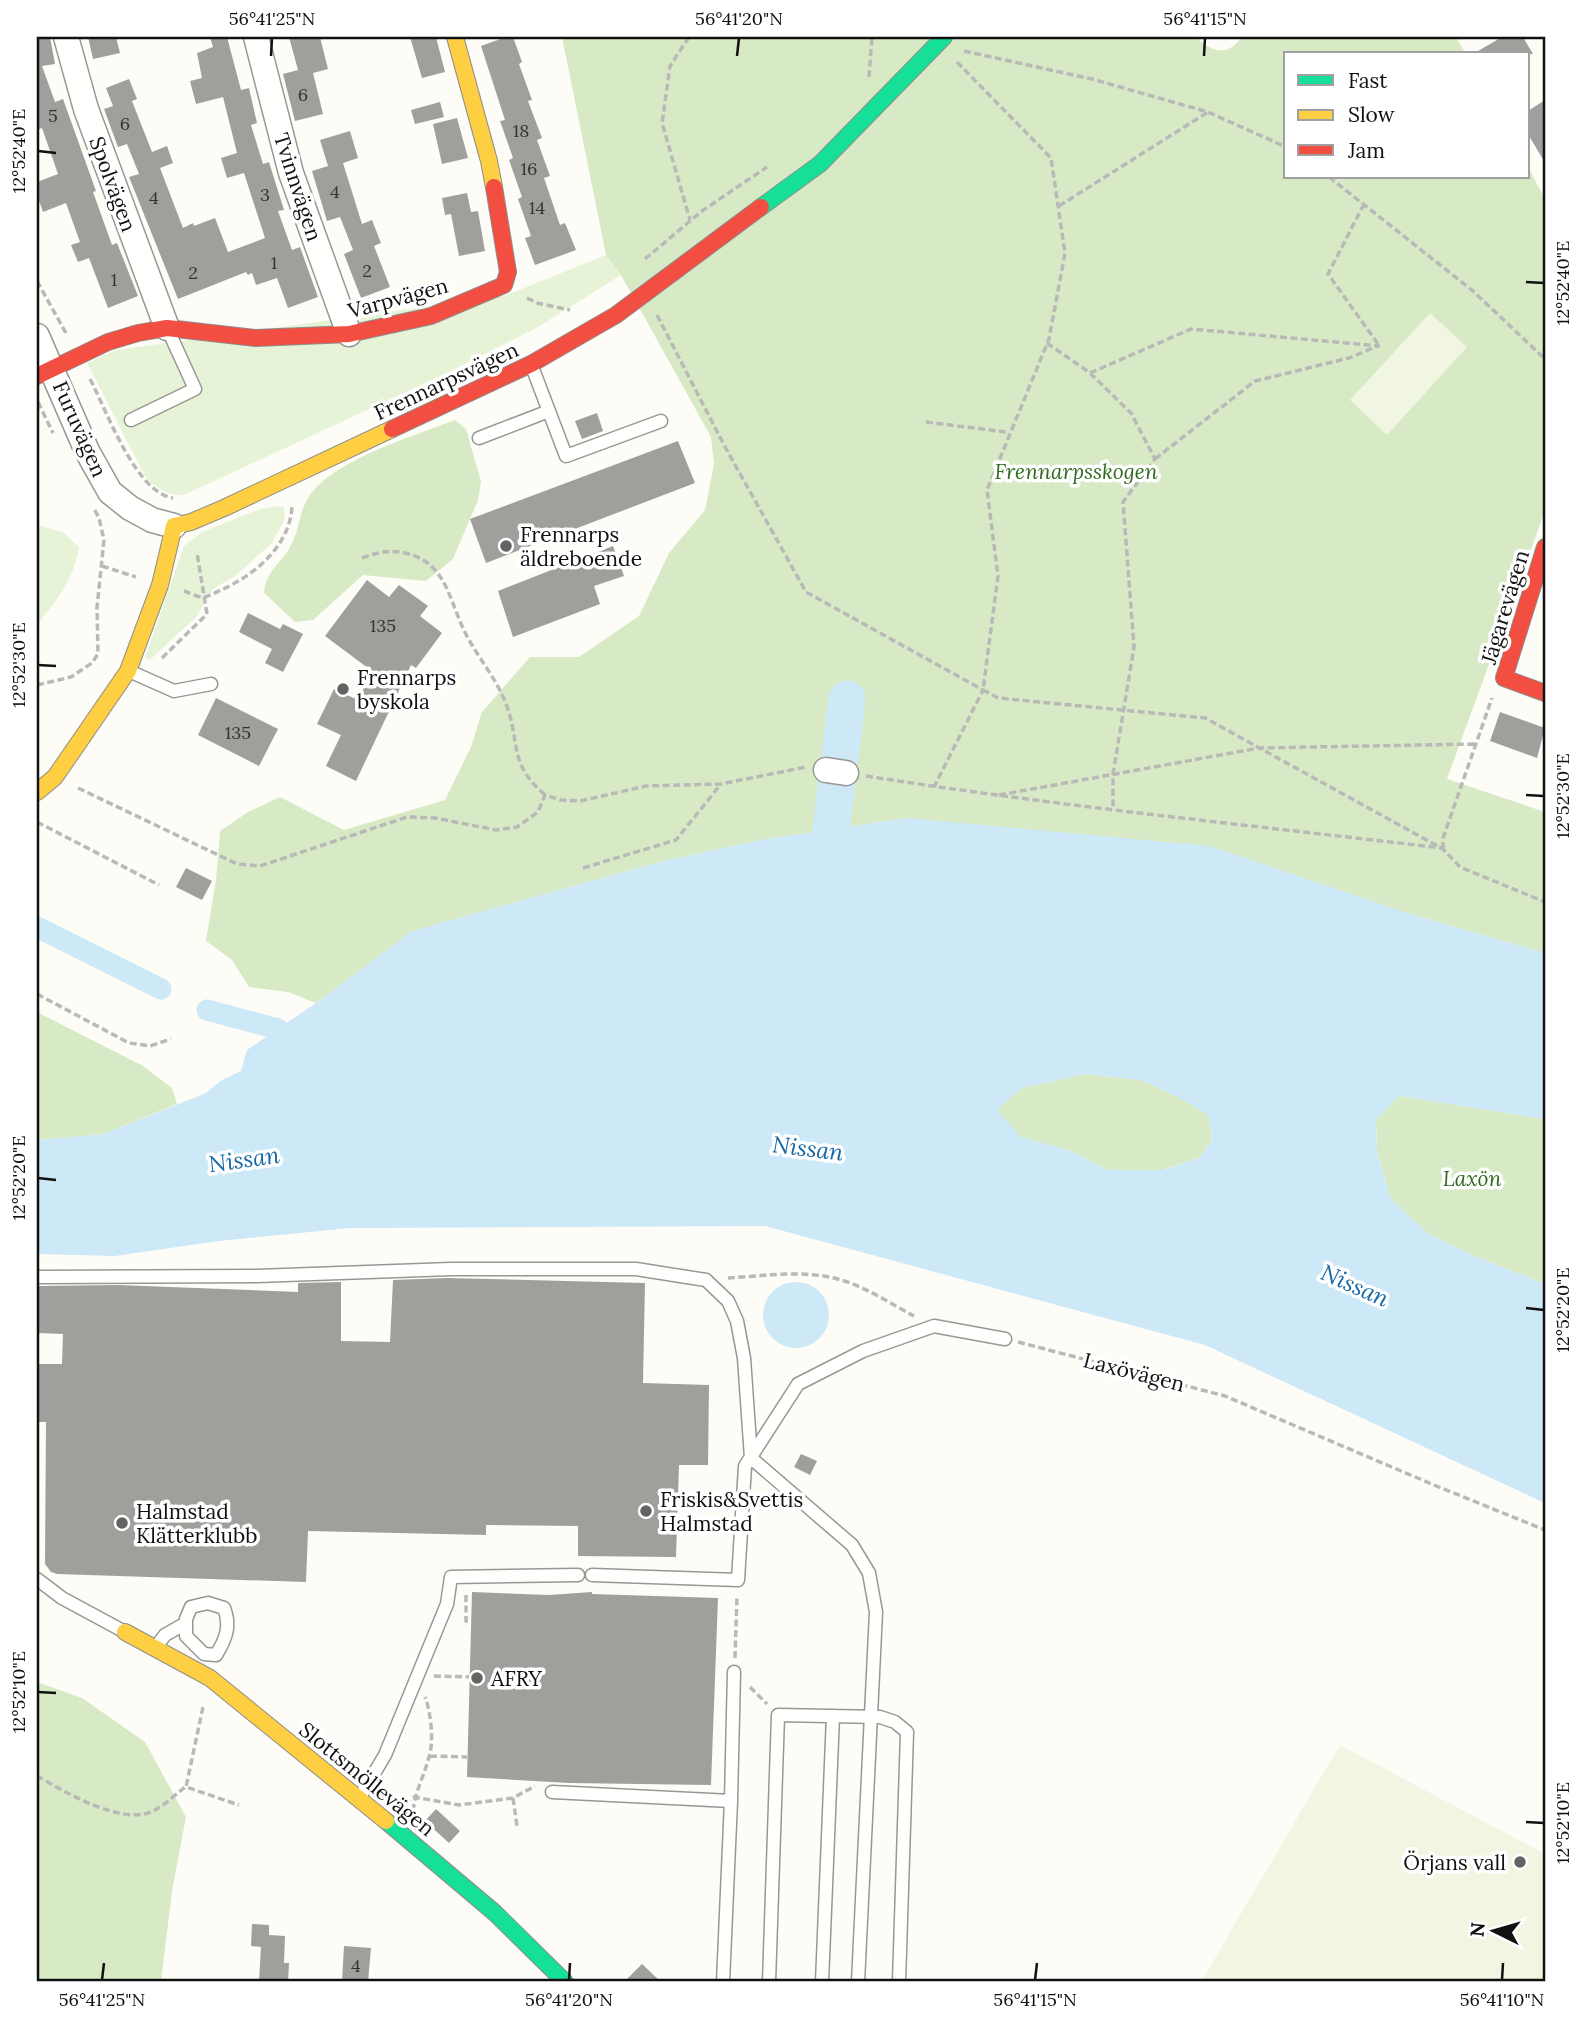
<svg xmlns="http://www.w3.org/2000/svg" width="1582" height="2019" font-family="Lora,serif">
<rect width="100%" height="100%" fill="#fdfcf7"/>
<path fill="#e7f3d7" d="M606,255l15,20 -83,52 -89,45 -265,123c-17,1 -28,-7 -39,-19l-58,-113 29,-13 388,-54z
M279,506l5,1 1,12 -13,24 -37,33 -22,13 -16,27 -46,43 -6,-1 39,-112 18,-14 58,-23z
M40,526l23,6 16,15c-5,31 -22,54 -42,77v-96z"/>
<path fill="#d8eac5" d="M562,37h634c17,16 31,20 46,0h214l10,17h-180v123h242v-10l17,32v312l-98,268 98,33v141l-135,-39 -503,-96 -146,22 -97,21 -251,70 -97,72 -28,-11 -39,-5 -17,-27 -26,-19 10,-61 4,-49 28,-19 32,-15 64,33 101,-30 26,-53 11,-35 48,-55h49l60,-41 30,-63 36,-43 9,-46 -3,-27 -90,-162 -15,-20z
M455,420l11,9 15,52 -3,19 -25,59 -27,22 -63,-6 -50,45 -18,2 -31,-29c2,-24 19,-30 28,-50 7,-13 7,-29 14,-41 19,-40 108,-66 149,-82z
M37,1012l106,54 29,22 5,16 -73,30 -67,6z
M1084,1074l57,6 38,17 29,18 4,25 -13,18 -37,12h-55l-36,-19 -50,-14 -25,-27 26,-22z
M1399,1096l146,23v165l-71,-28 -47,-23 -36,-34 -14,-47 -1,-33z
M37,1682l45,16 63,44 41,75 -14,74 -11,91h-124z"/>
<path fill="#f0f6e1" d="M1430,313l37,34 -80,88 -37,-35z
M1340,1745l205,109v128h-344z"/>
<path fill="#cde8f7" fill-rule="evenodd" d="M907,818l303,28 200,68 135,39v166l-146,-23 -23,24 1,32 14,47 36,34 47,23 71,28v219l-340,-158 -440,-119 -415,2 -131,13 -104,15 -78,-2v-114l67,-6 102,-41 16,-13 19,-9 6,-21 69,-47 96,-72 252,-70 97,-21zM1084,1074l57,6 37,17 30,18 4,25 -13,18 -36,12h-56l-36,-19 -50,-14 -24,-27 25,-22z
M763 1315a33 33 0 1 1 66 0a33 33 0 1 1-66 0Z"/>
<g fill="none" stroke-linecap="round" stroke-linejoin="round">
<path stroke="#cde8f7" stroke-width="21" d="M37,927l124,62
M207,1010l71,19"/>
<path stroke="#cde8f7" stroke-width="37" d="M831,829l16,-130"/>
</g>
<path fill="#a19f9c" d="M37,37h13l5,27 -13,2 13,36 8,-3 33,92 -3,1 19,53 5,-2 21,53 -30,12 -19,-50 -11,4 -7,-17 9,-3 -14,-39 -23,9 -6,-17v-13l21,-8 -16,-46 -5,2z
M88,37h28l4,16 -27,6z
M210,37h17l14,53 8,-2 8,35 -6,2 12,39 6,-2 15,48 -6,1 14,39 8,-3 18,50 -30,11 -11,-30 -21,7 -4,-12 -4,2 -2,-3 -68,27 -49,-122 10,-3 -12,-30 -9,3 -14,-38 9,-3 -7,-18 23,-9 8,20 -5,2 20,51 15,-6 6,17 -13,5 23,60 10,-5 1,3 21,-8 13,34 37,-14 -21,-65 -17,5 -6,-20 16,-5 -14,-56 -27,7 -6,-23 12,-3 -5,-25 16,-6z
M289,37h31l8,32 -15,4 10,41 -28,7 -12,-47 15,-4z
M410,37h26l9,35 -23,6z
M506,37h7l9,25 -3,2 13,36 -4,1 14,37 -5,2 13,36 -6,2 16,47 5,-2 11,27 -41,15 -10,-27 6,-2 -13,-37 4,-2 -13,-37 4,-2 -13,-37 5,-1 -24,-74z
M1502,37h21l10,17h-60z
M1545,100v63l-17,-29v-23z
M440,102l4,15 -29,7 -4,-14z
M457,118l11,40 -26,6 -9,-40z
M350,131l8,27 -15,5 19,61 10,-4 9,23 -7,3 16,41 -29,11 -17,-44 9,-4 -13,-33 -13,4 -15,-50 16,-5 -8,-26z
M467,193l4,19 7,-1 7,40 -26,5 -8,-42 -6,1 -3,-17z
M597,413l6,18 -21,8 -7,-18z
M678,441l17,42 -209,80 -16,-44z
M613,546l11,30 -30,10 6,18 -87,33 -15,-46z
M367,580l22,17 10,-12 29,21 -8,10 22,17 -26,35 -5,-3 -55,116 -30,-15 15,-31 -24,-11 17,-35 24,11 14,-29 -47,-35z
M248,613l32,16 3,-5 20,10 -20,38 -18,-9 7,-14 -33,-17z
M216,698l62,31 -19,37 -61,-31z
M1500,712l45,16 -8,30 -47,-17z
M186,868l26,13 -10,19 -26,-13z
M447,1278l198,5 -2,100 66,2 -1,80h-29l-3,92 -98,-1v-30l-92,-1v10l-178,-4 -2,51 -249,-8 -6,-2 -6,-8 1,-142h-9v-58h25l1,-30 -26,-1v-47l81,-1 180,7v-9l43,-1v59l49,1 3,-62z
M801,1454l16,7 -7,14 -16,-8z
M472,1592l77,3 43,-3v2l126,4 -7,187 -142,-2 -102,-6z
M436,1809l24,22 -11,12 -24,-22z
M252,1924l17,1v10l16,1 -1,27h5l-1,19h-29l2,-35 -10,-1z
M344,1946l27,2 -3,34h-26z
M642,1964l19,18h-37z"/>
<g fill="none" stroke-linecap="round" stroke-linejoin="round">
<g stroke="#979795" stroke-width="15">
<path id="lane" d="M531,364l35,92 95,-35
M131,420l64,-31 -27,-59
M479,438l70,-27
M129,671l45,20 37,-7
M37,1277l220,-1 194,-7h185l70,11 22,21 9,20 7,37 7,100 101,87 17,28 7,39 -18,370
M592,1575l146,5 7,-114 53,-82 65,-33 71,-25 71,13
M37,1579l25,19 63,34
M208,1603l16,5c7,18 2,31 -8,47l-12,-1 -18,-18v-17l5,-12z
M155,1648l10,-13 21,-12
M552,1792l179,9
M360,1797l25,-42 62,-151 4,-27 127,-2
M723,1982l8,-181 3,-129
M769,1982l9,-267 102,2 15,5 12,10 -8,250
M822,1982l11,-266"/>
</g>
<g stroke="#979795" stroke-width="27">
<path id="street" d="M66,37l20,72 81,219
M256,37l35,136 58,161
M37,336l50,115 23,41 20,16 22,12 22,6
M826,770l20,3"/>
</g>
<g stroke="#8e8d8b" stroke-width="18">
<path id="fast" d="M761,207l59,-43 124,-127
M386,1821l109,92 70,69"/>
</g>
<g stroke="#8e8d8b" stroke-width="18">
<path id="slow" d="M455,37l34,124 5,26
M37,792l18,-15 73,-106 32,-86 14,-59 17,-4 33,-14 168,-79
M125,1632l85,46 176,143"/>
</g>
<g stroke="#8e8d8b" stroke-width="18">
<path id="jam" d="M37,376l71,-34 30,-9 29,-5 89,10 93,-4 82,-18 73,-31 4,-13 -14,-85
M392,429l139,-65 85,-49 145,-108
M1545,547l-41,131 41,15"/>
</g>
<path stroke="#b9b9b8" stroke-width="3.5" stroke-dasharray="7 3.5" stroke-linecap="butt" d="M689,37l-19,29 -8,57 28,97
M964,51l128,28 116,33 78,35
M957,62l94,96 14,95 -16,86 -62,151 11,86 -15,114 15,8 207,20 238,131 17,18 85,35
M869,77l3,-40
M1329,177l144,114 72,68
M1364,204l-36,70 50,70
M1059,206l149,-94
M645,259l57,-48 65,-44
M37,281l30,54
M527,298l10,5 33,7
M657,315l67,130 82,147 177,98 -49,97
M1047,343l43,30 41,40 24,46 -32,43 11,145 -21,127v34
M1090,373l101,-44 189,17
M90,379c17,32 45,113 83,119
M38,402l15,31
M926,422l80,10
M1155,459l100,-78 94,-23 29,-12
M362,558c17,-6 29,-9 47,-4 40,11 41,53 59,84 12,22 29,42 38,66 15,39 1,58 39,91
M102,566l34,11
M184,591c6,2 15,7 21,6 5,-1 11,-5 16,-7 34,-15 70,-45 71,-85
M162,658l45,-44 -10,-61
M37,685l34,-8 21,-14 6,-9 -1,-47 7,-67 -5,-22 -6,-11
M866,776c191,30 383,49 575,72
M78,788l159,76 23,2 147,-49 28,1 61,12 21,-3 21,-15 7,-17 16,5 19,1 66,-15 75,-2 85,-17
M999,795l260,-47 216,-4
M37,822l122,63
M1443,849v-11l49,-140
M583,868l93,-28 45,-56
M37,994l92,49 21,3 21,-7
M728,1278c36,-2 77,-9 113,2 25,7 50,24 73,36
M1018,1342l207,54 209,89 111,45
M466,1595v26l6,1
M735,1658l2,-62
M434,1676l36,1
M750,1687l17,17
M203,1707l-17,80 53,18
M430,1756l37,1
M37,1776c27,15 86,52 118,34 11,-6 21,-16 30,-23
M513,1798l4,28
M404,1803l10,-6 45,8 54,-7 22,-12
M413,1811c2,-19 11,-35 16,-54 5,-15 2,-45 -4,-60"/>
<use href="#lane" stroke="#fffffe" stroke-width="12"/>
<use href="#street" stroke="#fffffe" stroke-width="24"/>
<use href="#fast" stroke="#16e098" stroke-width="16"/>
<use href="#slow" stroke="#ffcf43" stroke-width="16"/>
<use href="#jam" stroke="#f24e42" stroke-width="16"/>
</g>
<path fill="none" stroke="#111" stroke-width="2.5" d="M271,56l1,-18M737,56l2,-18M1204,56l1,-18M38,151l18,2M1526,282l18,1M38,665l18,1M1526,795l18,1M38,1178l18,2M1526,1308l18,2M38,1692l18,1M1526,1822l18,1M102,1980l2,-17M569,1980l1,-17M1035,1980l2,-17M1502,1980l1,-17"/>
<g fill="#646362" stroke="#fff" stroke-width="2.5">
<circle cx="506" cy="546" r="7"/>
<circle cx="343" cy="689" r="7"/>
<circle cx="646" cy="1511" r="7"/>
<circle cx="122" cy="1523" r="7"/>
<circle cx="477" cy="1678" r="7"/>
<circle cx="1520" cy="1862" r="7"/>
</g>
<g text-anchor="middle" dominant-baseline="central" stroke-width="7" stroke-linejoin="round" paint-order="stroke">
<g font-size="18" fill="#353434">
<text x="303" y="94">6</text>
<text x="53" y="115">5</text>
<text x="125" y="123">6</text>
<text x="521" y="130">18</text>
<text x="529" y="168">16</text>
<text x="335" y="191">4</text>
<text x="265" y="194">3</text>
<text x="154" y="197">4</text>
<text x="537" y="207">14</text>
<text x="274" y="262">1</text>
<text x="367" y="270">2</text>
<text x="193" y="272">2</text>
<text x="114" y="279">1</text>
<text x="383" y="625">135</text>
<text x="238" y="732">135</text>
<text x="356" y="1965">4</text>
</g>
<g font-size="21" fill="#111" stroke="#fff">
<text transform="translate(113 184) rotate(70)">Spolvägen</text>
<text transform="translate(298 187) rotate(72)">Tvinnvägen</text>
<text transform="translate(398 298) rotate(-15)">Varpvägen</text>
<text transform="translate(446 381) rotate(-25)">Frennarpsvägen</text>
<text transform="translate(80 429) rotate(66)">Furuvägen</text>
<text transform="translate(1505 607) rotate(-73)">Jägarevägen</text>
<text transform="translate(1134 1372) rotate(14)">Laxövägen</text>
<text transform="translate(367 1779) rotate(39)">Slottsmöllevägen</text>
</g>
<g font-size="21" font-style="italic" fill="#2f6b1f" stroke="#fff">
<text x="1076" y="471">Frennarpsskogen</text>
<text x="1472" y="1178">Laxön</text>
</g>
<g font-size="21" fill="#111" stroke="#fff" text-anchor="start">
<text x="520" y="534">Frennarps<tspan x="520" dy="24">äldreboende</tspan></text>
<text x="357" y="677">Frennarps<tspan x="357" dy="24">byskola</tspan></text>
<text x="660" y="1499">Friskis&amp;Svettis<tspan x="660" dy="24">Halmstad</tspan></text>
<text x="136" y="1511">Halmstad<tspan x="136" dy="24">Klätterklubb</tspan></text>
<text x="491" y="1678">AFRY</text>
<text x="1506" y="1862" text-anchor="end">Örjans vall</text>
</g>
<g font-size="23" font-style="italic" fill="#1768a6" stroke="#fff">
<text transform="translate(808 1148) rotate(7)">Nissan</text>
<text transform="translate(244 1159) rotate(-8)">Nissan</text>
<text transform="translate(1355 1285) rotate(24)">Nissan</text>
</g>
</g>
<rect width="1582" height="2019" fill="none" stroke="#ffffff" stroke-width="77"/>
<rect x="1284" y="52" width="245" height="126" fill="#ffffff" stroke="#a0a0a0" stroke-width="2"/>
<rect x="1298" y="75" width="35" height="10" fill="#16e098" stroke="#a0a0a0" stroke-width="2"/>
<text x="1348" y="88" font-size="21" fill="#111111">Fast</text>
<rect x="1298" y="110" width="35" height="10" fill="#ffcf43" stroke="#a0a0a0" stroke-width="2"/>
<text x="1348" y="122" font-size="21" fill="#111111">Slow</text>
<rect x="1298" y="145" width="35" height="10" fill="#f24e42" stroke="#a0a0a0" stroke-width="2"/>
<text x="1348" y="158" font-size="21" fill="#111111">Jam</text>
<g transform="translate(1494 1931) rotate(275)" stroke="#ffffff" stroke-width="5" paint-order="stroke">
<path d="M0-5L12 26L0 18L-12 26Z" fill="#111111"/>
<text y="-10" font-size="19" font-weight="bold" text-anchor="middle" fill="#111111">N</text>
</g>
<rect x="38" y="38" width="1506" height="1942" fill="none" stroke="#111" stroke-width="2.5"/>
<g font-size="18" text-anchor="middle" fill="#111">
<text x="272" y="25">56°41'25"N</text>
<text x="739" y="25">56°41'20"N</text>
<text x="1205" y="25">56°41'15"N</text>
<text transform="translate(19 151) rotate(-90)" y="6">12°52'40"E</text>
<text transform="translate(1563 283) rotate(-90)" y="6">12°52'40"E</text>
<text transform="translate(19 665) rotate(-90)" y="6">12°52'30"E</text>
<text transform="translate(1563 796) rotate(-90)" y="6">12°52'30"E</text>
<text transform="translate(19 1178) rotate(-90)" y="6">12°52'20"E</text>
<text transform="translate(1563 1310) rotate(-90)" y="6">12°52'20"E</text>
<text transform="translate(19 1692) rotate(-90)" y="6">12°52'10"E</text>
<text transform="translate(1563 1823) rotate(-90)" y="6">12°52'10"E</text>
<text x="102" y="2006">56°41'25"N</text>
<text x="569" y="2006">56°41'20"N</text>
<text x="1035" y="2006">56°41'15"N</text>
<text x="1502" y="2006">56°41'10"N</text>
</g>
</svg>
